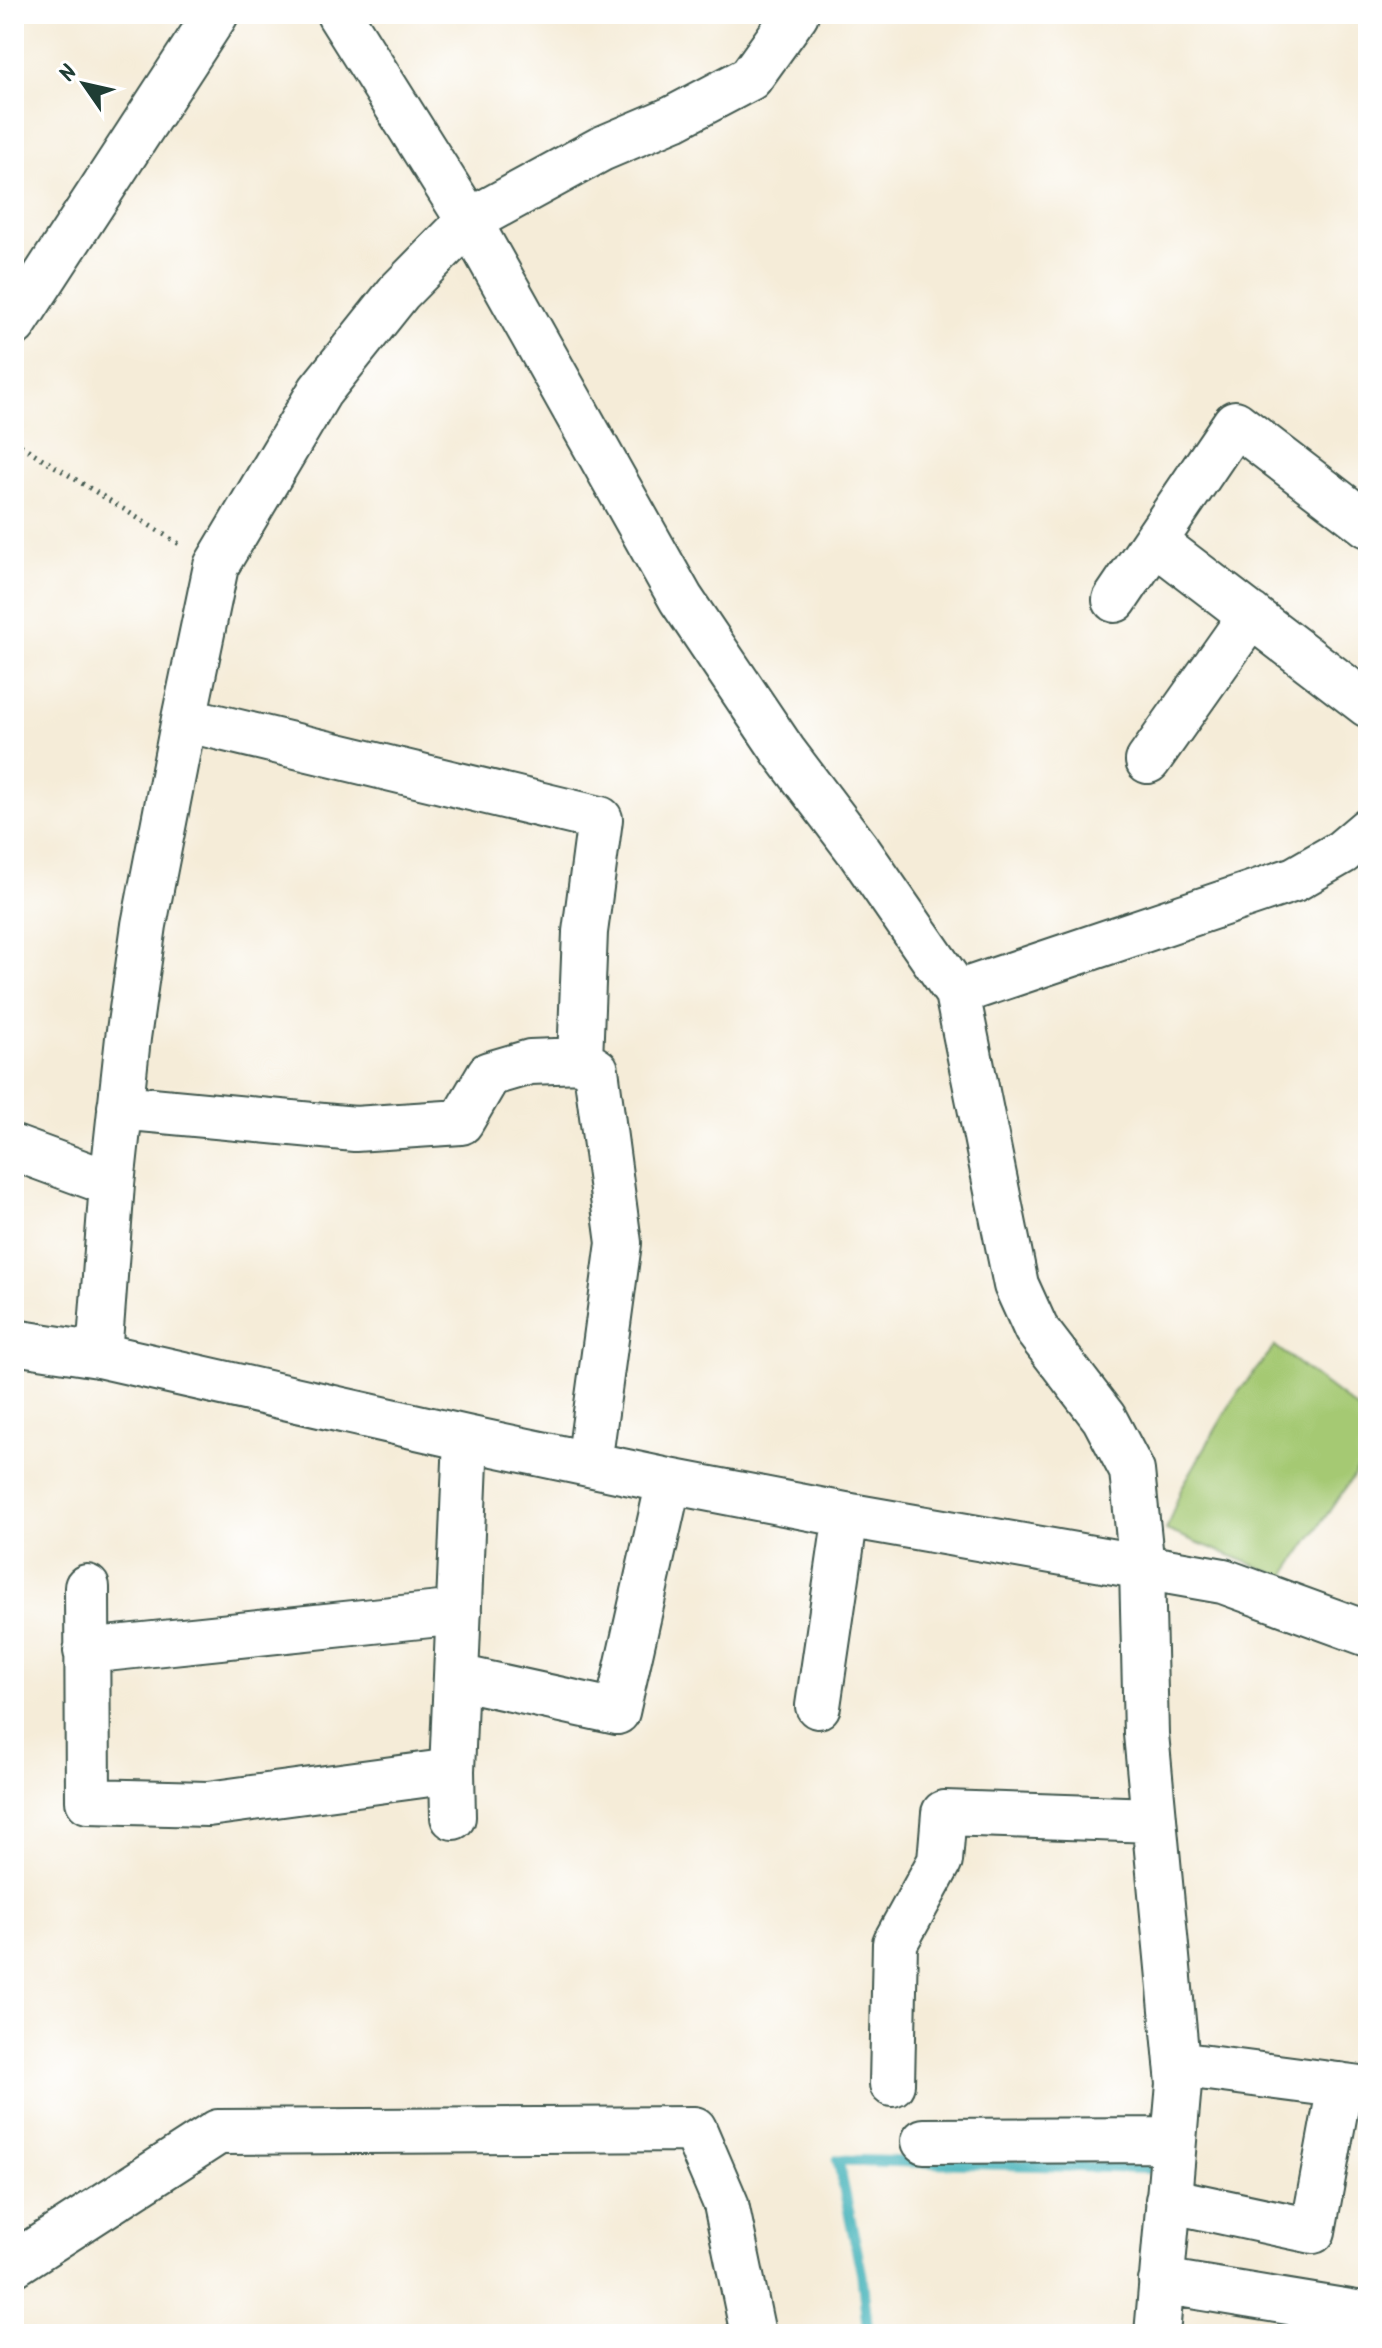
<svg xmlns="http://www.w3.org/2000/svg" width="1382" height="2348" font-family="Kalam,sans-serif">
<rect width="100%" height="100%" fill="#fff"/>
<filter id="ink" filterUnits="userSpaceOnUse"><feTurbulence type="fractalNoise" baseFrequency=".0125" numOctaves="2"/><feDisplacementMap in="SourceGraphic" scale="16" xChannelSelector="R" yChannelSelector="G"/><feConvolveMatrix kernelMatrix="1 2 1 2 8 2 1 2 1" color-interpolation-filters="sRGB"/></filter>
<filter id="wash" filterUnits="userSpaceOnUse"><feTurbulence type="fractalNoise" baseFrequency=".006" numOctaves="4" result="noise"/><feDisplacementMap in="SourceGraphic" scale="32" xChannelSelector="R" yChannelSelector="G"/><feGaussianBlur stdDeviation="1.8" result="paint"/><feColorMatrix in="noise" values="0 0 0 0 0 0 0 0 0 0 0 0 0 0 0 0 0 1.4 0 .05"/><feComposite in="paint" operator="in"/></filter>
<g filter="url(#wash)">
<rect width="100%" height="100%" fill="#f5ecd8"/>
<path fill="#a5c973" stroke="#628354" stroke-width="2" d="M1275,1346l93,71v38l-84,122 -118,-47 16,-43 52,-89z"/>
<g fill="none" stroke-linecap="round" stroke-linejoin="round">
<path stroke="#41b1b8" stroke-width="11" d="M868,2334l-6,-59 -24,-115 324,9"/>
</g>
</g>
<g filter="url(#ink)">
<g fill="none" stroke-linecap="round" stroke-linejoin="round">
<g stroke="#3f574d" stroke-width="48">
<path id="minor" d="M339,14l130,207 212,378 103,153 74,98 99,143 59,292 20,44 68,89 28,53 10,97 4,166 33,350 -22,250
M14,324l202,-310
M1155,542l213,163
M1115,600l120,-177 133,102
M184,719l416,100 -15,113 -5,128 16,10 23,173 -30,221
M1148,761l103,-146
M957,993l338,-114 47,-27 26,-22
M120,1107l235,22 106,-7 28,-48 41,-12 50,-2
M14,1148l98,36
M14,1342l85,13 367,83 203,43 177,34 377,66 145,53
M99,1355l13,-171 16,-146 16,-113 40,-206 32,-153 104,-175 79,-99 70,-71 132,-72 73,-31 76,-40 46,-64
M87,1587l1,214 120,3 244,-33
M86,1651l373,-39
M457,1677l160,35 52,-231
M818,1706l28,-191
M453,1817l-1,-46 14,-333
M1177,2064l191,25
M892,2084l3,-141 45,-82 4,-48 210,7
M924,2141l250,-1
M1168,2200l145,31 27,-146
M14,2264l204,-132 476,-3 32,75 27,130
M1161,2281l207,34"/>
</g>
<path stroke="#3f574d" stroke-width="5" stroke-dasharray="2 6" stroke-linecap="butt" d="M14,441l167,104"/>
<use href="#minor" stroke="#fff" stroke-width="44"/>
</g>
</g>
<rect width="1382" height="2348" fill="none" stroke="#fff" stroke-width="48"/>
<g transform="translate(84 84) rotate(304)" stroke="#ffffff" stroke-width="6" paint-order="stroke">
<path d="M0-6L14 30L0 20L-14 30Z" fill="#1f3d34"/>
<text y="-12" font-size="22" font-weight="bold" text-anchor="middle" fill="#1f3d34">N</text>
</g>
</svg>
